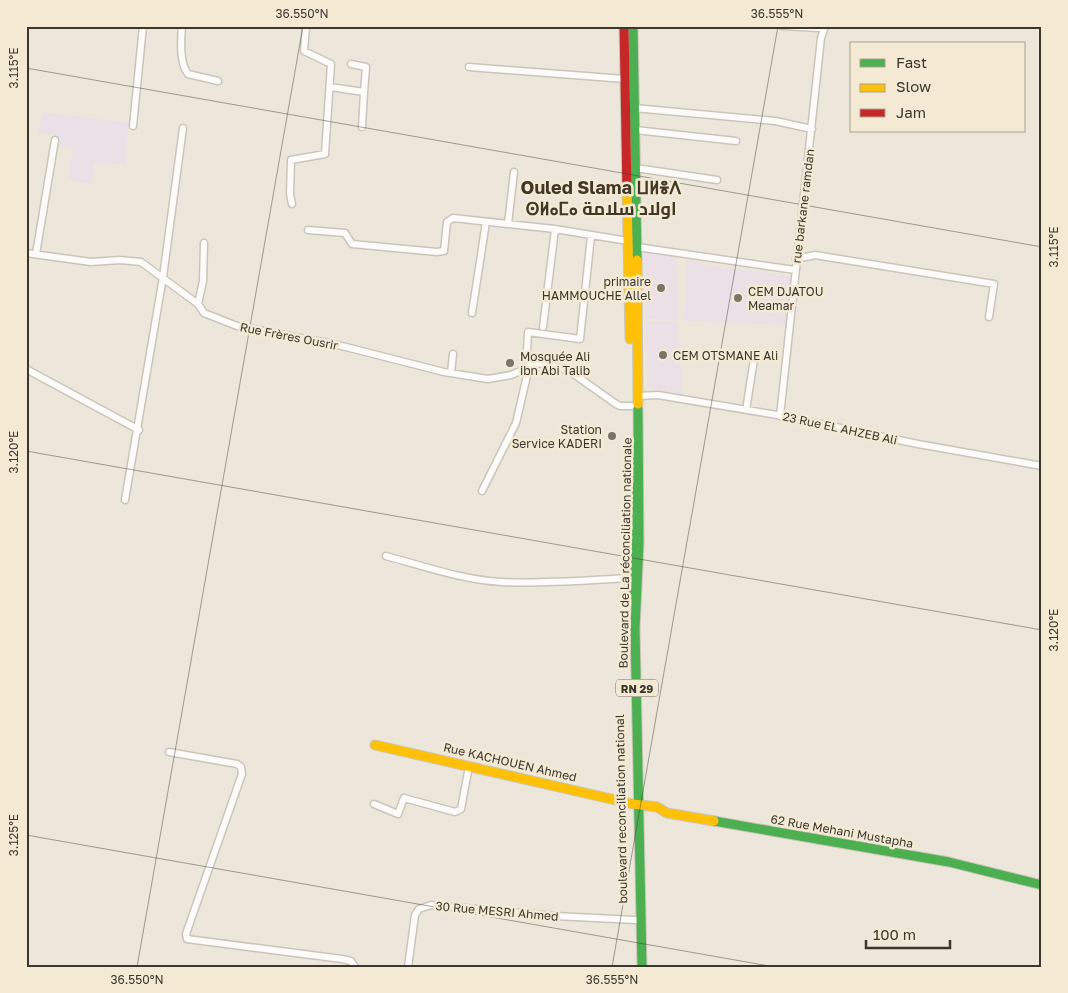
<svg xmlns="http://www.w3.org/2000/svg" width="1068" height="993" font-family="'Golos Text',Cairo,'Noto Sans Tifinagh',sans-serif">
<rect width="100%" height="100%" fill="#ede7db"/>
<path fill="#e9e1e7" d="M43,112l86,11 -4,41 -31,-1 -2,21 -24,-4 5,-32 -16,-2v-11l-19,-2z"/>
<path fill="#eae0e6" d="M644,252l32,5 3,63 -34,-1z
M687,260l30,7 76,9 -6,49 -103,-4z
M646,321l32,1 4,72 -35,-7z"/>
<g fill="none" stroke-linecap="round" stroke-linejoin="round">
<g stroke="#cac5bb" stroke-width="9">
<path id="street" d="M182,26c-1,14 -3,36 6,48l30,7
M782,26l37,2v-2
M351,64l15,3 -2,25
M469,67l156,12
M330,87l34,5 -2,35
M634,108l141,13 37,8
M133,126l10,-100
M635,130l101,11
M636,168l81,12
M292,204l-2,-10 1,-34 34,-6 6,-90 -27,-13 2,-25
M508,224l6,-52
M308,230l37,3 7,11 85,8 7,-1 3,-29 6,-4 102,11 73,12
M637,247l158,23
M26,253l65,9 29,-2 21,2 57,42 6,9 33,13 101,19 106,27 44,7 23,-4 28,-12 29,7 48,34 4,2h11
M36,254l19,-114
M796,259l19,-4 179,29 -5,33
M198,304l5,-23 1,-38
M472,313l14,-91
M543,327l12,-98
M26,369l113,61
M451,373l2,-19
M638,396l20,-1 119,20 141,29 124,22
M746,410l9,-57
M780,416l41,-378 4,-12
M482,491l34,-68 13,-56 -2,-16 1,-19 52,7 11,-103
M125,500l38,-223 20,-149
M386,556c38,10 76,24 116,26 42,2 85,-2 127,-4
M169,752l68,12 4,3 1,7 -56,160 1,5 155,20 9,2 4,6
M374,804l24,10 6,-16 51,14 6,-3 8,-43
M408,967l7,-52 4,-6 12,-4 124,11 80,4"/>
</g>
<g stroke="#cac5bb" stroke-width="11">
<path id="fast" d="M633,26l4,234
M638,409l1,134 -4,85 7,339
M629,595l2,-52v-94
M714,821l235,41 93,23"/>
</g>
<g stroke="#cac5bb" stroke-width="11">
<path id="slow" d="M627,192l3,147
M637,260l1,144
M375,745l258,59 24,3 10,6 47,8"/>
</g>
<g stroke="#cac5bb" stroke-width="11">
<path id="jam" d="M624,26l3,166"/>
</g>
<use href="#street" stroke="#fcfbfa" stroke-width="6"/>
<use href="#fast" stroke="#4caf50" stroke-width="9"/>
<use href="#slow" stroke="#ffc107" stroke-width="9"/>
<use href="#jam" stroke="#c62828" stroke-width="9"/>
</g>
<path fill="none" stroke="#3b372f" stroke-width="1" stroke-opacity="0.45" d="M26,68l1016,179M26,451l1016,179M26,835l749,132M137,967l166,-941M612,967l166,-941"/>
<g fill="#79756b" stroke="#f4ead4" stroke-width="2">
<circle cx="661" cy="288" r="5"/>
<circle cx="738" cy="298" r="5"/>
<circle cx="663" cy="355" r="5"/>
<circle cx="510" cy="363" r="5"/>
<circle cx="612" cy="436" r="5"/>
</g>
<g text-anchor="middle" dominant-baseline="central" stroke-width="5" stroke-linejoin="round" paint-order="stroke">
<rect fill="#f4ead4" stroke="#726d60" stroke-width="1" x="616" y="679.5" width="42" height="17" rx="4"/>
<g font-size="11" font-weight="bold" fill="#3b372f">
<text x="637" y="688">RN 29</text>
</g>
<g font-size="12" fill="#3b372f" stroke="#f4ead4">
<text transform="translate(803 206) rotate(-83)">rue barkane ramdan</text>
<text transform="translate(289 336) rotate(11)">Rue Frères Ousrir</text>
<text transform="translate(840 428) rotate(12)">23 Rue EL AHZEB Ali</text>
<text transform="translate(625 553) rotate(-89)">Boulevard de La réconciliation nationale</text>
<text transform="translate(510 762) rotate(13)">Rue KACHOUEN Ahmed</text>
<text transform="translate(621 809) rotate(-91)">boulevard reconciliation national</text>
<text transform="translate(842 831) rotate(10)">62 Rue Mehani Mustapha</text>
<text transform="translate(497 911) rotate(5)">30 Rue MESRI Ahmed</text>
</g>
<g font-size="12" fill="#3b372f" stroke="#f4ead4" text-anchor="start">
<text x="651" y="281" text-anchor="end">primaire<tspan x="651" dy="14">HAMMOUCHE Allel</tspan></text>
<text x="748" y="291">CEM DJATOU<tspan x="748" dy="14">Meamar</tspan></text>
<text x="673" y="355">CEM OTSMANE Ali</text>
<text x="520" y="356">Mosquée Ali<tspan x="520" dy="14">ibn Abi Talib</tspan></text>
<text x="602" y="429" text-anchor="end">Station<tspan x="602" dy="14">Service KADERI</tspan></text>
</g>
<g font-size="18" font-weight="bold" fill="#403726" stroke="#f4ead4">
<text x="601" y="187">Ouled Slama ⵡⵍⴻⴷ<tspan x="601" dy="21">ⵙⵍⴰⵎⴰ اولاد سلامة</tspan></text>
</g>
</g>
<rect width="1068" height="993" fill="none" stroke="#f4ead4" stroke-width="55"/>
<rect x="850" y="42" width="175" height="90" fill="#f4ead4" stroke="#aaa292"/>
<rect x="860" y="59" width="25" height="8" fill="#4caf50" stroke="#aaa292"/>
<text x="896" y="68" font-size="15" fill="#3b372f">Fast</text>
<rect x="860" y="84" width="25" height="8" fill="#ffc107" stroke="#aaa292"/>
<text x="896" y="92" font-size="15" fill="#3b372f">Slow</text>
<rect x="860" y="109" width="25" height="8" fill="#c62828" stroke="#aaa292"/>
<text x="896" y="118" font-size="15" fill="#3b372f">Jam</text>
<path d="M866 940v8h84v-8" fill="none" stroke="#3b372f" stroke-width="2.5"/>
<text x="873" y="940" font-size="15" fill="#3b372f" stroke="#f4ead4" stroke-width="4" paint-order="stroke">100 m</text>
<rect x="28" y="28" width="1012" height="938" fill="none" stroke="#3b372f" stroke-width="2"/>
<g font-size="12" text-anchor="middle" fill="#3b372f">
<text x="302" y="18">36.550°N</text>
<text x="777" y="18">36.555°N</text>
<text transform="translate(14 68) rotate(-90)" y="4">3.115°E</text>
<text transform="translate(1054 247) rotate(-90)" y="4">3.115°E</text>
<text transform="translate(14 452) rotate(-90)" y="4">3.120°E</text>
<text transform="translate(1054 630) rotate(-90)" y="4">3.120°E</text>
<text transform="translate(14 835) rotate(-90)" y="4">3.125°E</text>
<text x="137" y="984">36.550°N</text>
<text x="612" y="984">36.555°N</text>
</g>
</svg>
